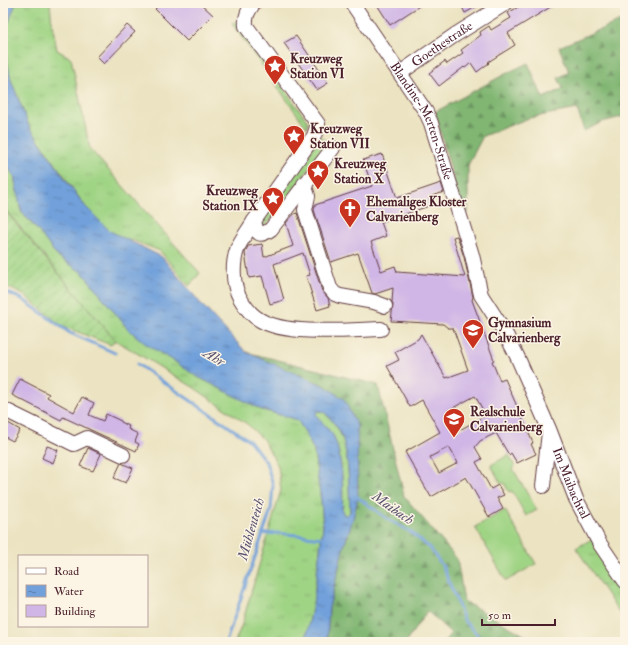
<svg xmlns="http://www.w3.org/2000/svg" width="628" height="645" font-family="'IM FELL Double Pica',serif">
<defs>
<pattern id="grass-tufts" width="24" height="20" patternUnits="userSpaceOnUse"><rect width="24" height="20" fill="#a0d485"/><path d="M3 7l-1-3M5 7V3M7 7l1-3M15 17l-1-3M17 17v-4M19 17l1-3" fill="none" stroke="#8bb673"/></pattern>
<pattern id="forest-firs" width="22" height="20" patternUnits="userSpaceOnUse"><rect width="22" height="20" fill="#80b672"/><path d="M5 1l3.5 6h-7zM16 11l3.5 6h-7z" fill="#6b935e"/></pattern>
<pattern id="garden-furrows" width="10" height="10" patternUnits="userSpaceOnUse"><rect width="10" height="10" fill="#a0d485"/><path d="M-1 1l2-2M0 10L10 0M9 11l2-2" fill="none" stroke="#8bb673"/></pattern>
<pattern id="water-ripples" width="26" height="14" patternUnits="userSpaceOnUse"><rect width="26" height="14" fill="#71a0da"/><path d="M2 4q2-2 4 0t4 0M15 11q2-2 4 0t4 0" fill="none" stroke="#5f82b1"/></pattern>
</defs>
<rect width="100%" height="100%" fill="#fcf5e5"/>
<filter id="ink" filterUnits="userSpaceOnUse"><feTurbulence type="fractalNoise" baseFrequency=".025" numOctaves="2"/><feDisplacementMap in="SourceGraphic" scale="8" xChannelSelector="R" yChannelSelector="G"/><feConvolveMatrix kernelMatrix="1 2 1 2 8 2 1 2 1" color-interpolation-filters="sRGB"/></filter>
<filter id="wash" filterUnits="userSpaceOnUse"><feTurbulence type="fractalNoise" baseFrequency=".012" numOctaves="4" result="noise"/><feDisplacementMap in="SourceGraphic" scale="16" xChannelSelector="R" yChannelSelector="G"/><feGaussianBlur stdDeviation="0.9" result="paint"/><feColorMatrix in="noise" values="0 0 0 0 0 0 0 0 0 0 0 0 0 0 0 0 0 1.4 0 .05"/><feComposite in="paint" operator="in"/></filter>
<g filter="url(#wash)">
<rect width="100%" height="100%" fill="#ebe3c1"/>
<path fill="url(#grass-tufts)" stroke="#757a58" d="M16,3h34l2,20 5,27 14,8 19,91 110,124 -11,13 -29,-35 -28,-11 -4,1 -18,-10 -25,-25 -56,-80 -18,-46 -8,-39v-4z
M235,21l73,101 -1,6 -75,-104z
M321,136l4,5v5l-50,70 -12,11 -1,-3 3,-10z
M3,161l11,15 7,36 19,21 17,23 26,17 45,56 68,47 66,34 30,8 6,3 8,13 8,17 7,50 2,25 -10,78 -8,38h-70l7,-18 39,-134 -3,-24 -15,-27 -16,-15 -54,-37 -78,-47 -112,-133z
M318,411l6,1c7,7 14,15 18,25 7,19 7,54 8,75l-3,3h-3l-2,-4c2,-19 0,-56 -8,-74 -4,-8 -17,-18 -18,-24z
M592,539l33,51v31l-49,-73z"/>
<path fill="url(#forest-firs)" stroke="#656a4e" d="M625,19v97l-23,6 -18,9 -7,-22 -48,9 -46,18 -15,29v48l-8,-10 -25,-91 72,-39 21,-10 15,35 20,-9 -5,-11 11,-6 -10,-25z
M246,352l132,33 26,111 53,63 7,42 67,38 3,3h-90l7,-9 -24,-22 -21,31h-79l2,-34 14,-59 10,-30 4,-93z"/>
<path fill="url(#garden-furrows)" stroke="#757a58" d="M3,208l112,132 -4,5 -49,-19 -38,-31 -21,-10z"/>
<path fill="#a0d485" stroke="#757a58" d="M509,455l6,12 -2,2 24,41 -11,6 -14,-25 -3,1 -5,-9 -3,1 -10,-19z
M505,510l31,54 -30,17 -31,-54z"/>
<path fill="url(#water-ripples)" stroke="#5e6082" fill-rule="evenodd" d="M3,3h13l-13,34z
M3,41l8,39 18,46 39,57 17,23 25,25 52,26 40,48 44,47 79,34 19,13 13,27 1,72 -5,21 -10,30 -14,59 -2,34h-22l8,-38 10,-78 -2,-25 -7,-50 -8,-17 -8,-13 -6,-3 -30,-8 -66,-34 -22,-15 -27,-16 -19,-16 -45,-56 -26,-17 -17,-23 -19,-22 -7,-35 -11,-15zM318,411l6,1c7,7 14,15 18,25 7,19 7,54 8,75l-3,3h-3l-2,-4c2,-19 0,-56 -8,-74 -4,-8 -17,-18 -18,-24z"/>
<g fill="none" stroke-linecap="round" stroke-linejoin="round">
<path stroke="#71a0da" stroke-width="3" d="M3,291l19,8 48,34 45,20
M137,364l113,77 16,21 7,23 -2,25 -45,132
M356,496l33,24 20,11 21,17 13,19 22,55 11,11 6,9
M262,534l16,-1 46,5"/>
</g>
<g id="blocks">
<path fill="#d0b6e6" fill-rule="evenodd" d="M162,3h38l13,12 -26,26 -32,-32z
M376,3h48l-34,22z
M460,3h23l-18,10z
M525,3h32l-49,30 7,12 -27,17 1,1 -12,9 -6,-9 -6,5 -1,-1 -25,19 -10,-13 16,-12 2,3 16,-11 -2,-3 20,-15 -1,-3 9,-6 2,4 20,-12 -3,-5z
M127,25l8,7 -31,32 -7,-7z
M296,36l32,47 -11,7 -33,-47z
M382,154l15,44 44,-15 3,9 -15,5 3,8 -51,17 5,14 -15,6 10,29 14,-5 2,6 68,5 -12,-40 4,-1 7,21 9,40 -1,3 22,60 -2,1 8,20 5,-2 28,64 -2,1 5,10 -19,9 -6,-10 -2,2 -13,-22 -16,8 -5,6 7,12 -6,3 15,27 7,-4 6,10 -7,3 6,11 -14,8 -23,-40 -35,20 -26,-45 35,-20 -18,-32 -12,7 -23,-41 12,-6 -4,-8 23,-13 3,-5 25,44 22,-8 -15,-42h-5l-5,-4 -52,-3 2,-16 -1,-3 1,-14 -18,6 -3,-1 -14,-40 -27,9 -17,-52 1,-5 57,-19 -9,-26zM475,396l11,19 -28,16 -11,-20zM449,447l9,16 -19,10 -9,-16z
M297,213l25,78 6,7 2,8 -13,4 -11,-34 4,-1 -7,-22 -29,11 10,36 -14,4 -8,-28 -13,2 -4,-25 3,-7 14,-2 2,13 29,-11 -7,-23 8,-9z
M20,379l29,15 -2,3 27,15 8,-15 12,6 -5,12 14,6 3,-7 15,7v1l8,4 -1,3 10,5 -3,8 4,2 -3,7 -73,-34 -2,3 -49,-25z
M3,420l17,10 -7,11 -10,-5z
M47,446l11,4 -5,13 -11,-5z
M88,448l13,6 -8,17 -13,-5z
M121,463l12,5 -7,15 -12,-5z"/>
</g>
</g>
<g filter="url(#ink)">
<use href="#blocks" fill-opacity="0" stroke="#623c42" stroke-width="1"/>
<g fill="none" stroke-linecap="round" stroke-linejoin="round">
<g stroke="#623c42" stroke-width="16">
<g id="minor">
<path d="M254,3c-6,8 -9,13 -8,23l72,98 -4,12 -60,85c3,13 5,17 17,8l62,-81"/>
<path id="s1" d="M352,3l74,109 5,11 41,132 9,40 22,34 14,27 32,73 27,70 24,45 25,37"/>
<path id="s2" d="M400,73l55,-38 51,-32"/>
<path d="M304,184l4,12 -3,14 25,78 5,6 5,2 34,6 11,4"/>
<path d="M254,221c-5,9 -12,17 -16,26 -6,15 -6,37 2,51 5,9 11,17 20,22 27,16 89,10 121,9"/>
<path d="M3,409l71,35 13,-6 36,17"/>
<path d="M543,486l6,-54"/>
</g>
</g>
<use href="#minor" stroke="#fff" stroke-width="14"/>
</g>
</g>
<defs>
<g id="sight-pin" transform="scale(1.15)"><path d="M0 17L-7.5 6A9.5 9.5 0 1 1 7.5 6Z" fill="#c8321e" stroke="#fcf5e5"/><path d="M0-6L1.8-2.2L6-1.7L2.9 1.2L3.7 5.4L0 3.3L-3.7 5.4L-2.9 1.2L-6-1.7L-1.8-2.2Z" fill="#fff"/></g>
<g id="church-pin" transform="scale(1.15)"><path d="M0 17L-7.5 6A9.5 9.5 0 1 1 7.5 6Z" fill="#c8321e" stroke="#fcf5e5"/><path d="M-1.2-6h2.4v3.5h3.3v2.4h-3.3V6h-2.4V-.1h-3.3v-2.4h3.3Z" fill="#fff"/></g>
<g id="school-pin" transform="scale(1.15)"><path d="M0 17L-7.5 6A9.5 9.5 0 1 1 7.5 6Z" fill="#c8321e" stroke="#fcf5e5"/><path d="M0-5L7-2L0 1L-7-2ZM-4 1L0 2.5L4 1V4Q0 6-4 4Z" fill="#fff"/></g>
</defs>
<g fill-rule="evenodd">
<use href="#sight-pin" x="275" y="66"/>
<use href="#sight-pin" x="294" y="136"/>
<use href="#sight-pin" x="318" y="171"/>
<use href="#sight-pin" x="273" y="198"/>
<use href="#church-pin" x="350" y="209"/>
<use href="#school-pin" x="473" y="330"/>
<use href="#school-pin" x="454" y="419"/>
</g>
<g text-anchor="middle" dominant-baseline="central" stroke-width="3" stroke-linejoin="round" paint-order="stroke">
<g font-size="13" fill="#4a1f2b" stroke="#fcf5e5">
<text stroke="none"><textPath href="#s2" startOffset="51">Goethestraße</textPath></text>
<text stroke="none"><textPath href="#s1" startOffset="138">Blandine-Merten-Straße</textPath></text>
<text stroke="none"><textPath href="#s1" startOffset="532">Im Maibachtal</textPath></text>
</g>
<g font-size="13" font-weight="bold" fill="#4a1f2b" stroke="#fcf5e5" text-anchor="start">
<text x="290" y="59">Kreuzweg<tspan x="290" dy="15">Station VI</tspan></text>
<text x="310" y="129">Kreuzweg<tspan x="310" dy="15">Station VII</tspan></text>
<text x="334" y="164">Kreuzweg<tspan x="334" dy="15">Station X</tspan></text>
<text x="258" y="191" text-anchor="end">Kreuzweg<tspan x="258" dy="15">Station IX</tspan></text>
<text x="366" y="202">Ehemaliges Kloster<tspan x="366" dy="15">Calvarienberg</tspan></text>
<text x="488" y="323">Gymnasium<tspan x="488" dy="15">Calvarienberg</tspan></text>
<text x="470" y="412">Realschule<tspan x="470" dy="15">Calvarienberg</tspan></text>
</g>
<g font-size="14" font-style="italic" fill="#5a5371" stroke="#fcf5e5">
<text transform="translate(214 357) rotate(31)">Ahr</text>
<text transform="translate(393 508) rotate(35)">Maibach</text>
<text transform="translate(251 529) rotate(-74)">Mühlenteich</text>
</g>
</g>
<rect width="628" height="645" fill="none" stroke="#fcf5e5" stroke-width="16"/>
<rect x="18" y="555" width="130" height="72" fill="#fcf5e5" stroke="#b59f9b"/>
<rect x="26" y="568" width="20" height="6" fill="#ffffff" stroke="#b59f9b"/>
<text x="54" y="575" font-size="12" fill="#4a1f2b">Road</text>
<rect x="26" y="585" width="20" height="12" fill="url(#water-ripples)" stroke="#b59f9b"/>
<text x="54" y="595" font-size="12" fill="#4a1f2b">Water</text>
<rect x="26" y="605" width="20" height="12" fill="#d0b6e6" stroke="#b59f9b"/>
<text x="54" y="615" font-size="12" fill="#4a1f2b">Building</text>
<path d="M482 619v6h73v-6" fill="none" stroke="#4a1f2b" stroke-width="2"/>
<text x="488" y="619" font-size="12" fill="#4a1f2b" stroke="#fcf5e5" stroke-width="3" paint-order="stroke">50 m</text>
</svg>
